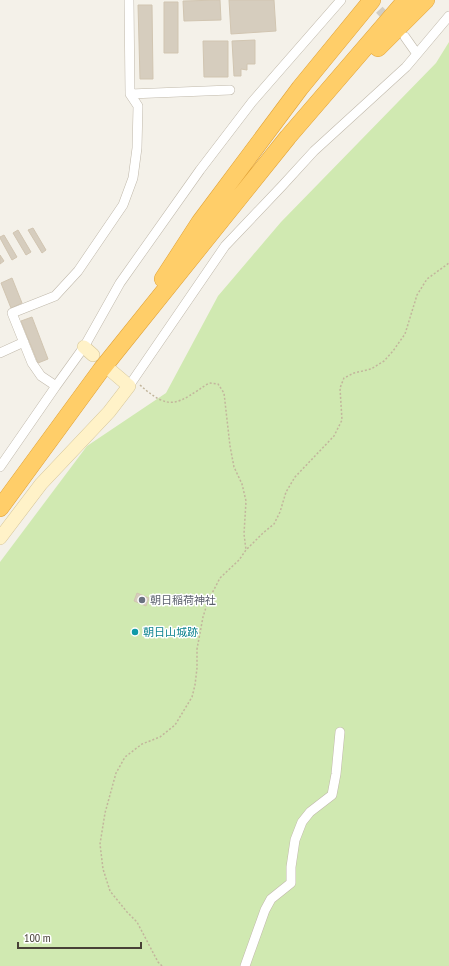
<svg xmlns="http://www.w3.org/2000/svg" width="449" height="966" font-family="'PT Sans Narrow','Noto Sans JP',sans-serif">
<rect width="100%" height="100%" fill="#f4f1e9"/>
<path fill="#d0e9b1" d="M449,42v924h-449v-404l87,-116 79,-53 52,-97 63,-74 155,-159z"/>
<path fill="#d6cdbe" stroke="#d1c5b1" d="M220,0l1,20 -37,1 -1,-20z
M229,0h45l2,31 -45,3z
M164,2h14v51h-14z
M138,5h14l1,74h-13z
M255,40v24h-8v6l-6,-1v7h-7l-2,-35z
M203,41h25v36h-24z
M33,228l13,22 -4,3 -14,-23z
M18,230l13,22 -5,3 -13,-22z
M4,235l13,22 -5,3 -12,-22v-1z
M0,255l4,6 -4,3z
M12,278l10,25 -11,5 -10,-25z
M32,317l16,42 -10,4 -17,-42z
M137,593l12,5 -3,8 -12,-5z"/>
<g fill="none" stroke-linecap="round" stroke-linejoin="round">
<path stroke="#d2cec5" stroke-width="9" stroke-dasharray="9 4.5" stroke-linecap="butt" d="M370,0l21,22"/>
<g stroke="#c0b9ab" stroke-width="10">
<path id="street" d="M129,0l1,94 8,12 -1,42 -4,30 -10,27 -45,66 -23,25 -43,17 20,50 9,13 15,10 28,-39 36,-64 80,-113 52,-68 89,-102
M417,54l32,-38
M130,94l100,-4
M0,353l24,-11
M129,386l96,-140 57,-60 32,-35 92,-84 11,-13 -12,-17
M0,467l56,-81
M245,966l20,-56 6,-11 20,-16v-16l4,-27 7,-18 8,-10 22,-17 4,-21 4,-42"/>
</g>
<g stroke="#d5c598" stroke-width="14">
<path id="secondary" d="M84,347l9,8
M0,538l41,-54 68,-72 20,-26 -20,-17"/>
</g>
<g stroke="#e0a237" stroke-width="18">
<path id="highway" d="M378,48l48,-48
M163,279l37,-57 100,-134 72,-88
M0,508l101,-138 187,-233 118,-137"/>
</g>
<path stroke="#c2b59c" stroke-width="1.5" stroke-dasharray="2 2" stroke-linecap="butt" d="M140,385c31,28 38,18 69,-2l9,1 6,9 6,53 4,21 8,17 4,17 -2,33 2,16
M162,966l-4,-4 -21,-40 -10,-10 -17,-21 -7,-22 -3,-25 5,-31 11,-40 9,-16 17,-13 18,-7 15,-12 17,-28 3,-12 2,-17v-19l6,-32 5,-16 12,-23 19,-18 7,-10 17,-17 11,-9 6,-12 6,-20 9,-15 39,-41 8,-16 -2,-32 4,-10 10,-5 17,-4 13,-8 9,-10 12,-17 12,-39 10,-16 22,-16"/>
<use href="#street" stroke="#fff" stroke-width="9"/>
<use href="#secondary" stroke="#fff2c8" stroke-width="13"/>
<use href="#highway" stroke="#ffce69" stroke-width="17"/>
</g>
<circle fill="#6b7280" stroke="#fff" stroke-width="1.5" cx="142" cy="600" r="4"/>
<circle fill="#0f9aa8" stroke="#fff" stroke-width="1.5" cx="135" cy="632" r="4"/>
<g text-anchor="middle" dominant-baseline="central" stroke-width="3" stroke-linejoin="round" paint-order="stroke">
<g font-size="11" fill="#5b616d" stroke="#fff" text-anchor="start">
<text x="150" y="600">朝日稲荷神社</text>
</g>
<g font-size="11" fill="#0d838f" stroke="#fff" text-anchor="start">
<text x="143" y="632">朝日山城跡</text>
</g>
</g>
<path d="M18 942v6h123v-6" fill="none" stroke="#484137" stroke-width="2"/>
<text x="24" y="942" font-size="12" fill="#484137" stroke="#ffffff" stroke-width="3" paint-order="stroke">100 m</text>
</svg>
